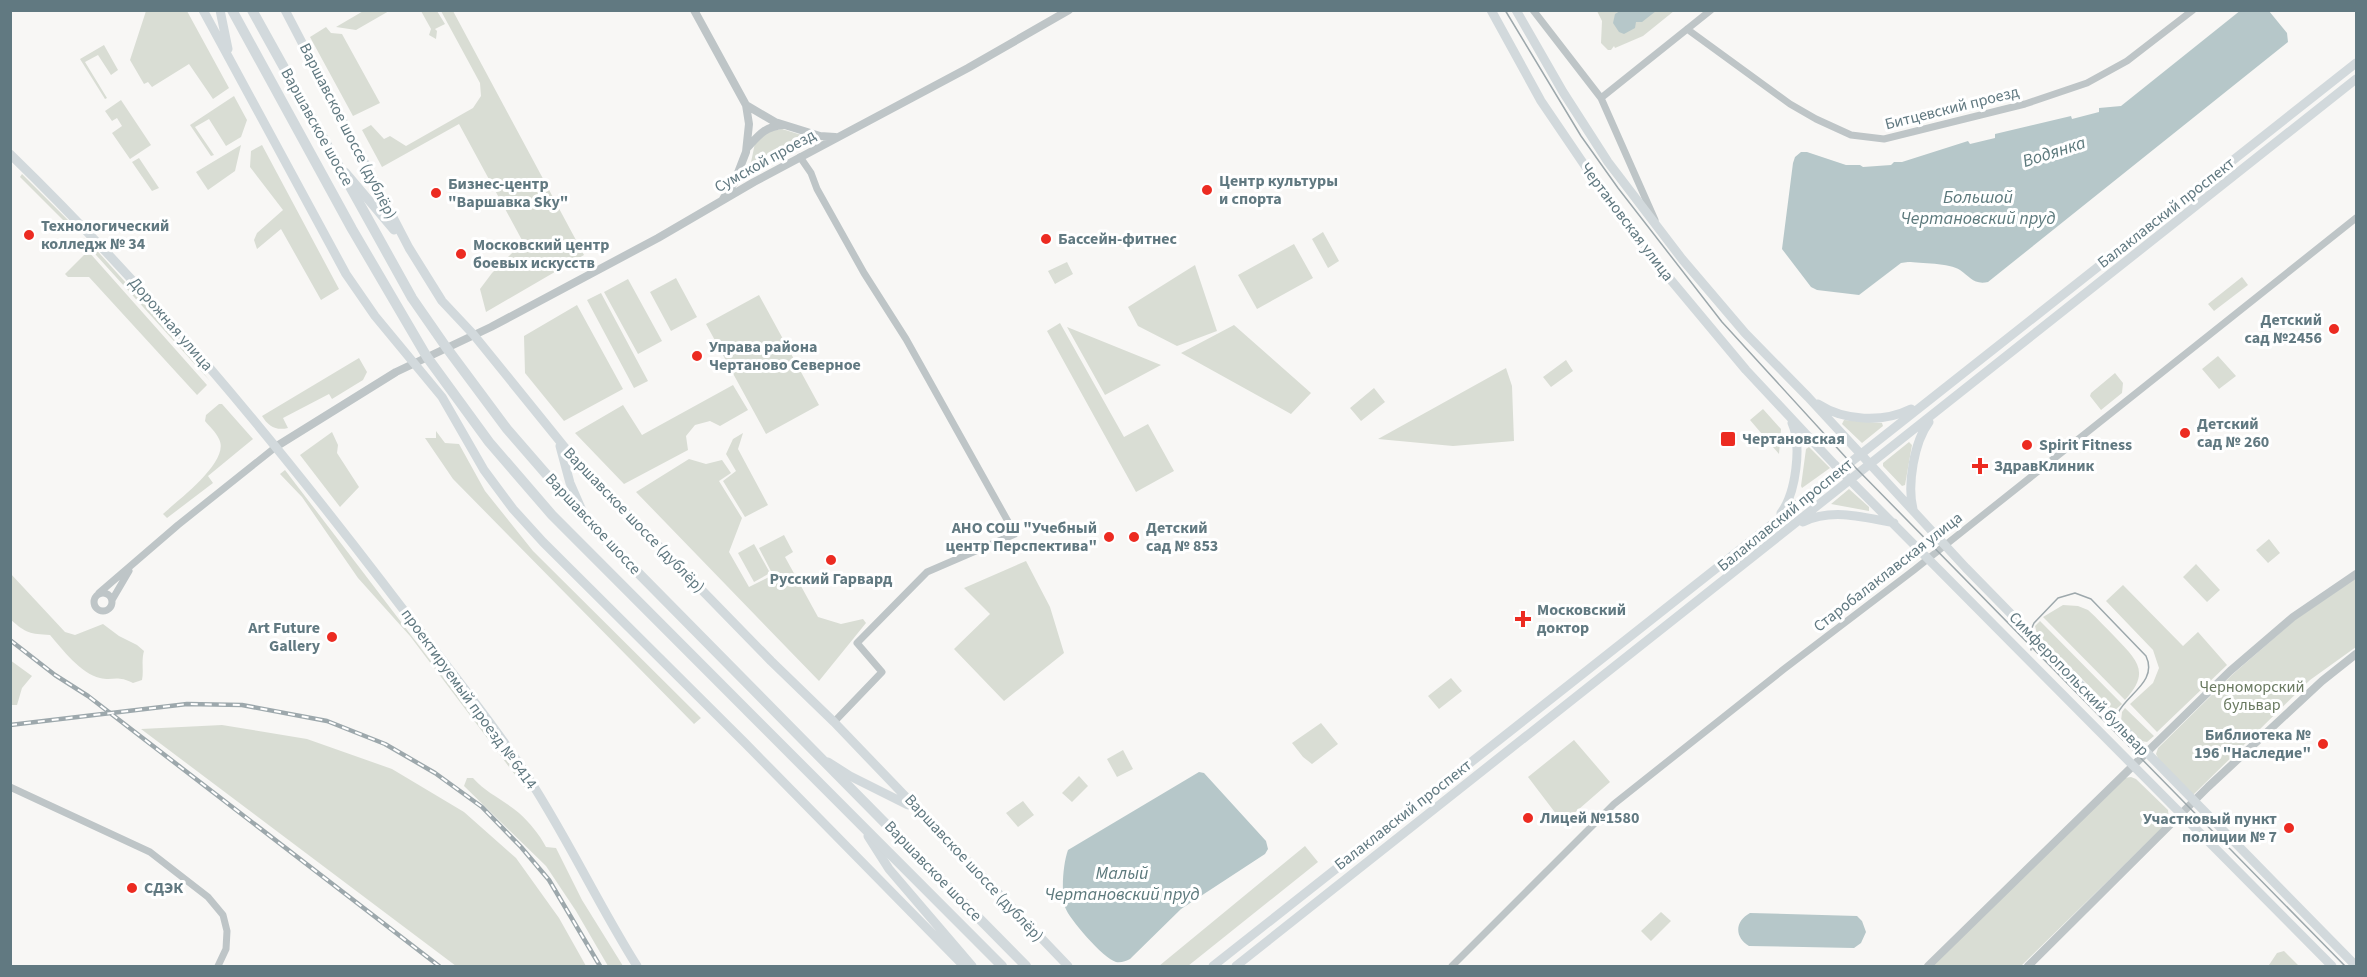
<svg xmlns="http://www.w3.org/2000/svg" width="2367" height="977" font-family="'Source Sans 3',sans-serif">
<rect width="100%" height="100%" fill="#f8f7f5"/>
<path fill="#d9ddd4" d="M365,10l24,1 -33,19 -20,-3z
M146,11h41l42,77 -16,11 -24,-35 -37,23 -4,-5 -4,2 -14,-24z
M421,11h16l8,13 -10,5 2,2 -1,8 -7,-4 2,-6z
M441,11h12l131,244 -98,57 -6,-23 12,-16 31,-31 -64,-118 -77,43 -20,-37 9,-5 13,14 6,-3 16,10 67,-38 8,-12 -1,-13z
M1597,11h77l-31,25 -28,12 -1,-2 -3,4h-3l-7,-7 1,-22z
M326,27l5,6 11,1 38,69 -27,13 -43,-79z
M104,45l14,25 -7,5 -13,-20 -13,7 22,36 -2,1 -25,-40z
M234,96l13,24 -6,17 -15,9 -17,-27 -14,8 19,28 -3,1 -21,-31z
M121,100l30,45 -21,14 -18,-26 10,-7 -5,-8 -5,3 -7,-10z
M782,129l26,8 1,6 -55,31 -5,-2 6,-29 6,-10z
M241,145l-6,26 -27,19 -12,-18z
M262,145l77,144 -18,11 -40,-71 -24,20 -3,-9 3,-7 26,-23 -33,-43 1,-16z
M139,158l20,30 -7,3 -20,-29z
M22,174l53,53 -1,4 -54,-54z
M1323,232l16,29 -11,7 -16,-29z
M1294,244l19,34 -56,31 -19,-34z
M87,245h5l69,77 49,59z
M88,251l119,134 -10,10 -108,-118h-21l-3,-3z
M1067,262l6,12 -18,10 -7,-13z
M1195,265l22,66 -40,15 -39,-20 -10,-19z
M2242,277l6,8 -34,26 -6,-7z
M676,278l21,39 -26,14 -21,-39z
M628,279l34,62 -24,13 -34,-62z
M601,293l47,88 -14,7 -47,-88z
M759,295l60,110 -53,29 -60,-110z
M577,305l46,84 -59,32 -39,-48 -1,-37z
M1060,323l64,114 24,-13 26,47 -38,21 -89,-161z
M1234,325l77,68 -20,21 -110,-61z
M1067,327l94,38 -56,30z
M2218,356l18,20 -17,13 -17,-20z
M359,358l8,14 -4,8 -31,19 -3,-5 -46,24 5,10c-12,3 -20,-2 -26,-12z
M1566,360l7,11 -22,16 -8,-10z
M1506,368l6,18 2,55 -61,5 -75,-7z
M2115,373l8,10 -1,10 -21,17 -11,-14 1,-3z
M733,385l15,25 -28,16 -10,-5 -15,4 -9,11 2,14 -64,34 -49,-51 48,-28 19,30z
M1374,388l11,14 -24,19 -11,-13z
M219,404h3l31,35 -45,37 5,7 -46,35 -4,-4c15,-14 68,-53 56,-75 -3,-7 -10,-13 -14,-18l1,-6z
M1763,409l18,20 -2,25 -29,-34z
M1844,420l38,3 1,3 -21,17 -20,-19z
M436,431l9,12 14,1 26,47 48,60 168,167 -7,6 -241,-245 -28,-41h11z
M332,432l6,13 -1,8 22,34 -19,20 -40,-52z
M743,433l-5,16 30,56 -23,12 -22,-36 13,-10 -10,-17 7,-15z
M1909,442l3,3 -7,40 -3,1 -19,-20v-3z
M1809,447l21,21 -28,20 -1,-2 5,-37z
M689,459l17,5 16,-4 9,13 -12,8 23,37 -13,34 20,35 24,-12 -14,-27 25,-13 9,17 -8,5 33,60 23,7 22,-5 3,4 -47,58 -183,-189z
M285,470l242,317 -2,1 -115,-152 -52,-58 -56,-81 -22,-23z
M1849,489l20,18v4l-38,-7z
M2269,539l11,14 -12,10 -12,-13z
M754,544l16,29 -16,9 -16,-29z
M1026,561l24,46 14,46 -60,48 -50,-52 36,-35 -26,-26z
M2196,564l24,26 -13,12 -24,-25z
M10,573l55,59 10,3 28,-11 16,12 18,9 7,6c-3,11 0,19 -2,29l-9,3c-16,-8 -20,-2 -33,-5 -19,-4 -38,-29 -50,-43 -20,-1 -24,-2 -39,-15z
M2356,578v69l-46,33 -117,115 -34,-35 -3,-6 2,-6 75,-74 63,-55z
M2123,585l60,61 15,-14 29,33 -70,67 -27,-28 23,-21 6,-15 -6,-18 -47,-49z
M2063,605l15,1 10,4c9,8 18,18 27,27 22,23 36,35 10,63l-82,-83z
M2040,621l82,83 -8,7 -77,-77 -2,-8z
M10,660l22,16 -10,12 -5,17h-6z
M1451,678l11,13 -23,18 -11,-13z
M2125,708l29,28 -7,6 -6,-1 -20,-20 1,-9z
M1321,723l17,21 -26,20 -9,-7 -11,-14z
M222,725l85,14 85,30 72,43 52,46 43,60 27,48h-130l-315,-237z
M1574,740l36,42 -47,41 -35,-46z
M1123,750l10,19 -16,8 -10,-18z
M1079,776l9,10 -16,16 -10,-9z
M2131,777l5,2 32,31 1,11 -148,145h-89l192,-188z
M467,778h6c13,15 31,22 46,35 11,10 20,21 27,34l10,1 26,52 41,66h-15l-32,-55 -30,-45 -82,-80z
M1023,801l11,14 -16,12 -12,-14z
M1305,846l13,16 -130,104h-29z
M1661,912l10,9 -20,20 -10,-10z
M2284,951l15,15h-28l-2,-1 8,-12z"/>
<path fill="#b6c7c9" d="M2241,10l28,1 18,22 1,9 -300,240c-14,3 -18,-5 -28,-12 -10,-7 -40,-7 -52,-8l-7,1 -42,32 -42,-5 -6,-3 -29,-38 11,-86 2,-6 6,-5h6l39,13h14l3,2 28,-2 3,-3h8l66,-21 2,3 25,-6v-4l76,-18 1,3 27,-7v-4l22,-2z
M1620,11v-1l36,1 -14,11h-6l-1,6 -11,6 -5,-2 -6,-9 2,-9z
M1199,772l5,1 62,68 2,8 -3,5 -84,55 -51,50c-4,2 -9,4 -14,3 -13,-4 -47,-43 -51,-55 -4,-16 -2,-43 3,-57z
M1750,913l107,3 5,5 4,11 -5,11 -7,5 -105,-2c-15,-9 -14,-25 1,-33z"/>
<g fill="none" stroke-linecap="round" stroke-linejoin="round">
<path stroke="#bec5c7" stroke-width="7" d="M1533,10l68,88 54,122
M1687,29l103,75 26,15 35,16 33,4 141,-35 62,-21 40,-22 66,-51
M1601,98l110,-88
M800,157l11,16 6,16 47,84 42,66 109,195 -88,38 -70,71 25,29 -48,50
M94 602a9 9 0 1 1 18 0a9 9 0 1 1-18 0Z
M99,593l79,-68 99,-79
M112,600l17,-29
M10,787l140,65 58,45 15,18 4,16 -1,18 -8,17
M1452,966l162,-162 170,-135 130,-99 442,-352"/>
<path stroke="#bec5c7" stroke-width="8" d="M694,10l52,95 3,19 -3,28 -12,31 -11,16
M746,105l29,17 45,14 15,1
M747,148c12,-13 17,-21 36,-23
M277,446l119,-74 95,-45 167,-89 96,-56 214,-114 101,-58
M1928,966l302,-295 63,-54 63,-43
M2028,966l180,-179 114,-106 34,-27"/>
<path stroke="#d2d9dc" stroke-width="9" d="M203,10l143,264 29,42 67,81 42,73 29,39 30,33 202,201 219,223
M220,10l8,39
M285,10l124,238 33,53 31,33 102,126 196,201 63,61 234,244
M1491,10l50,91 57,84 57,76 91,109 88,94 498,502
M1516,10l47,82 45,70 74,97 63,74 63,64 158,171 390,398
M10,154c137,133 258,279 373,429 46,61 95,120 137,182 44,65 76,136 117,201
M345,172l49,58
M1818,404c26,17 65,19 93,5
M560,446l10,37 14,32
M1913,509c-6,-24 1,-67 16,-87
M1781,513c15,-20 21,-68 11,-90
M1803,522c28,-14 61,-5 91,1
M828,762l22,14 58,29
M868,836l21,33 83,97
M1213,966l1143,-903
M1236,966l1120,-887"/>
<path stroke="#d2d9dc" stroke-width="10" d="M232,10l120,219 75,128 62,85 63,73 450,451
M252,10l160,288 34,49 61,82 79,91 440,446"/>
<path stroke="#9da8ac" stroke-width="1.5" d="M1505,10l76,126 37,52 104,134 128,140 495,504
M2031,650l-1,-18 4,-9 24,-25 17,-5 16,6 55,57c16,34 -45,45 -27,79"/>
<g stroke="#9da8ac" stroke-width="4.5">
<path id="rail" d="M10,640l45,35 33,21 351,270
M10,725l177,-21 55,1 85,16 58,23 50,29 47,34 39,40 28,33 51,86"/>
</g>
<use href="#rail" stroke="#fff" stroke-width="2" stroke-dasharray="7" stroke-linecap="butt"/>
</g>
<g fill="#ec2b21" stroke="#fff" stroke-width="2">
<circle cx="1207" cy="190" r="6"/>
<circle cx="436" cy="193" r="6"/>
<circle cx="29" cy="235" r="6"/>
<circle cx="1046" cy="239" r="6"/>
<circle cx="461" cy="254" r="6"/>
<circle cx="2334" cy="329" r="6"/>
<circle cx="697" cy="356" r="6"/>
<circle cx="2185" cy="433" r="6"/>
<rect x="1720" y="431" width="16" height="16" rx="3"/>
<circle cx="2027" cy="445" r="6"/>
<path d="M1977 457h6v6h6v6h-6v6h-6v-6h-6v-6h6z"/>
<circle cx="1109" cy="537" r="6"/>
<circle cx="1134" cy="537" r="6"/>
<circle cx="831" cy="560" r="6"/>
<path d="M1520 610h6v6h6v6h-6v6h-6v-6h-6v-6h6z"/>
<circle cx="332" cy="637" r="6"/>
<circle cx="2323" cy="744" r="6"/>
<circle cx="1528" cy="818" r="6"/>
<circle cx="2289" cy="828" r="6"/>
<circle cx="132" cy="888" r="6"/>
</g>
<g text-anchor="middle" dominant-baseline="central" stroke-width="6" stroke-linejoin="round" paint-order="stroke">
<g font-size="16" fill="#617981" stroke="#fff">
<text transform="translate(1952 108) rotate(-14)">Битцевский проезд</text>
<text transform="translate(317 127) rotate(61)">Варшавское шоссе</text>
<text transform="translate(348 131) rotate(63)">Варшавское шоссе (дублёр)</text>
<text transform="translate(765 161) rotate(-29)">Сумской проезд</text>
<text transform="translate(2166 213) rotate(-38)">Балаклавский проспект</text>
<text transform="translate(1627 222) rotate(53)">Чертановская улица</text>
<text transform="translate(171 324) rotate(49)">Дорожная улица</text>
<text transform="translate(1785 515) rotate(-39)">Балаклавский проспект</text>
<text transform="translate(634 520) rotate(46)">Варшавское шоссе (дублёр)</text>
<text transform="translate(593 524) rotate(47)">Варшавское шоссе</text>
<text transform="translate(1888 572) rotate(-38)">Старобалаклавская улица</text>
<text transform="translate(2079 684) rotate(46)">Симферопольский бульвар</text>
<text transform="translate(469 699) rotate(54)">проектируемый проезд № 6414</text>
<text transform="translate(1403 815) rotate(-38)">Балаклавский проспект</text>
<text transform="translate(974 868) rotate(47)">Варшавское шоссе (дублёр)</text>
<text transform="translate(933 871) rotate(46)">Варшавское шоссе</text>
</g>
<g font-size="16" font-weight="bold" fill="#617981" stroke="#fff" text-anchor="start">
<text x="1219" y="181">Центр культуры<tspan x="1219" dy="18">и спорта</tspan></text>
<text x="448" y="184">Бизнес-центр<tspan x="448" dy="18">"Варшавка Sky"</tspan></text>
<text x="41" y="226">Технологический<tspan x="41" dy="18">колледж № 34</tspan></text>
<text x="1058" y="239">Бассейн-фитнес</text>
<text x="473" y="245">Московский центр<tspan x="473" dy="18">боевых искусств</tspan></text>
<text x="2322" y="320" text-anchor="end">Детский<tspan x="2322" dy="18">сад №2456</tspan></text>
<text x="709" y="347">Управа района<tspan x="709" dy="18">Чертаново Северное</tspan></text>
<text x="2197" y="424">Детский<tspan x="2197" dy="18">сад № 260</tspan></text>
<text x="1742" y="439">Чертановская</text>
<text x="2039" y="445">Spirit Fitness</text>
<text x="1994" y="466">ЗдравКлиник</text>
<text x="1097" y="528" text-anchor="end">АНО СОШ "Учебный<tspan x="1097" dy="18">центр Перспектива"</tspan></text>
<text x="1146" y="528">Детский<tspan x="1146" dy="18">сад № 853</tspan></text>
<text x="831" y="579" text-anchor="middle">Русский Гарвард</text>
<text x="1537" y="610">Московский<tspan x="1537" dy="18">доктор</tspan></text>
<text x="320" y="628" text-anchor="end">Art Future<tspan x="320" dy="18">Gallery</tspan></text>
<text x="2311" y="735" text-anchor="end">Библиотека №<tspan x="2311" dy="18">196 "Наследие"</tspan></text>
<text x="1540" y="818">Лицей №1580</text>
<text x="2277" y="819" text-anchor="end">Участковый пункт<tspan x="2277" dy="18">полиции № 7</tspan></text>
<text x="144" y="888">СДЭК</text>
</g>
<g font-size="16" fill="#697960" stroke="#fff">
<text x="2252" y="687">Черноморский<tspan x="2252" dy="18">бульвар</tspan></text>
</g>
<g font-size="18" font-style="italic" fill="#5c797c" stroke="#fff">
<text transform="translate(2054 152) rotate(-18)">Водянка</text>
<text x="1978" y="197">Большой<tspan x="1978" dy="21">Чертановский пруд</tspan></text>
<text x="1122" y="873">Малый<tspan x="1122" dy="21">Чертановский пруд</tspan></text>
</g>
</g>
<rect width="2367" height="977" fill="none" stroke="#617981" stroke-width="24"/>
</svg>
